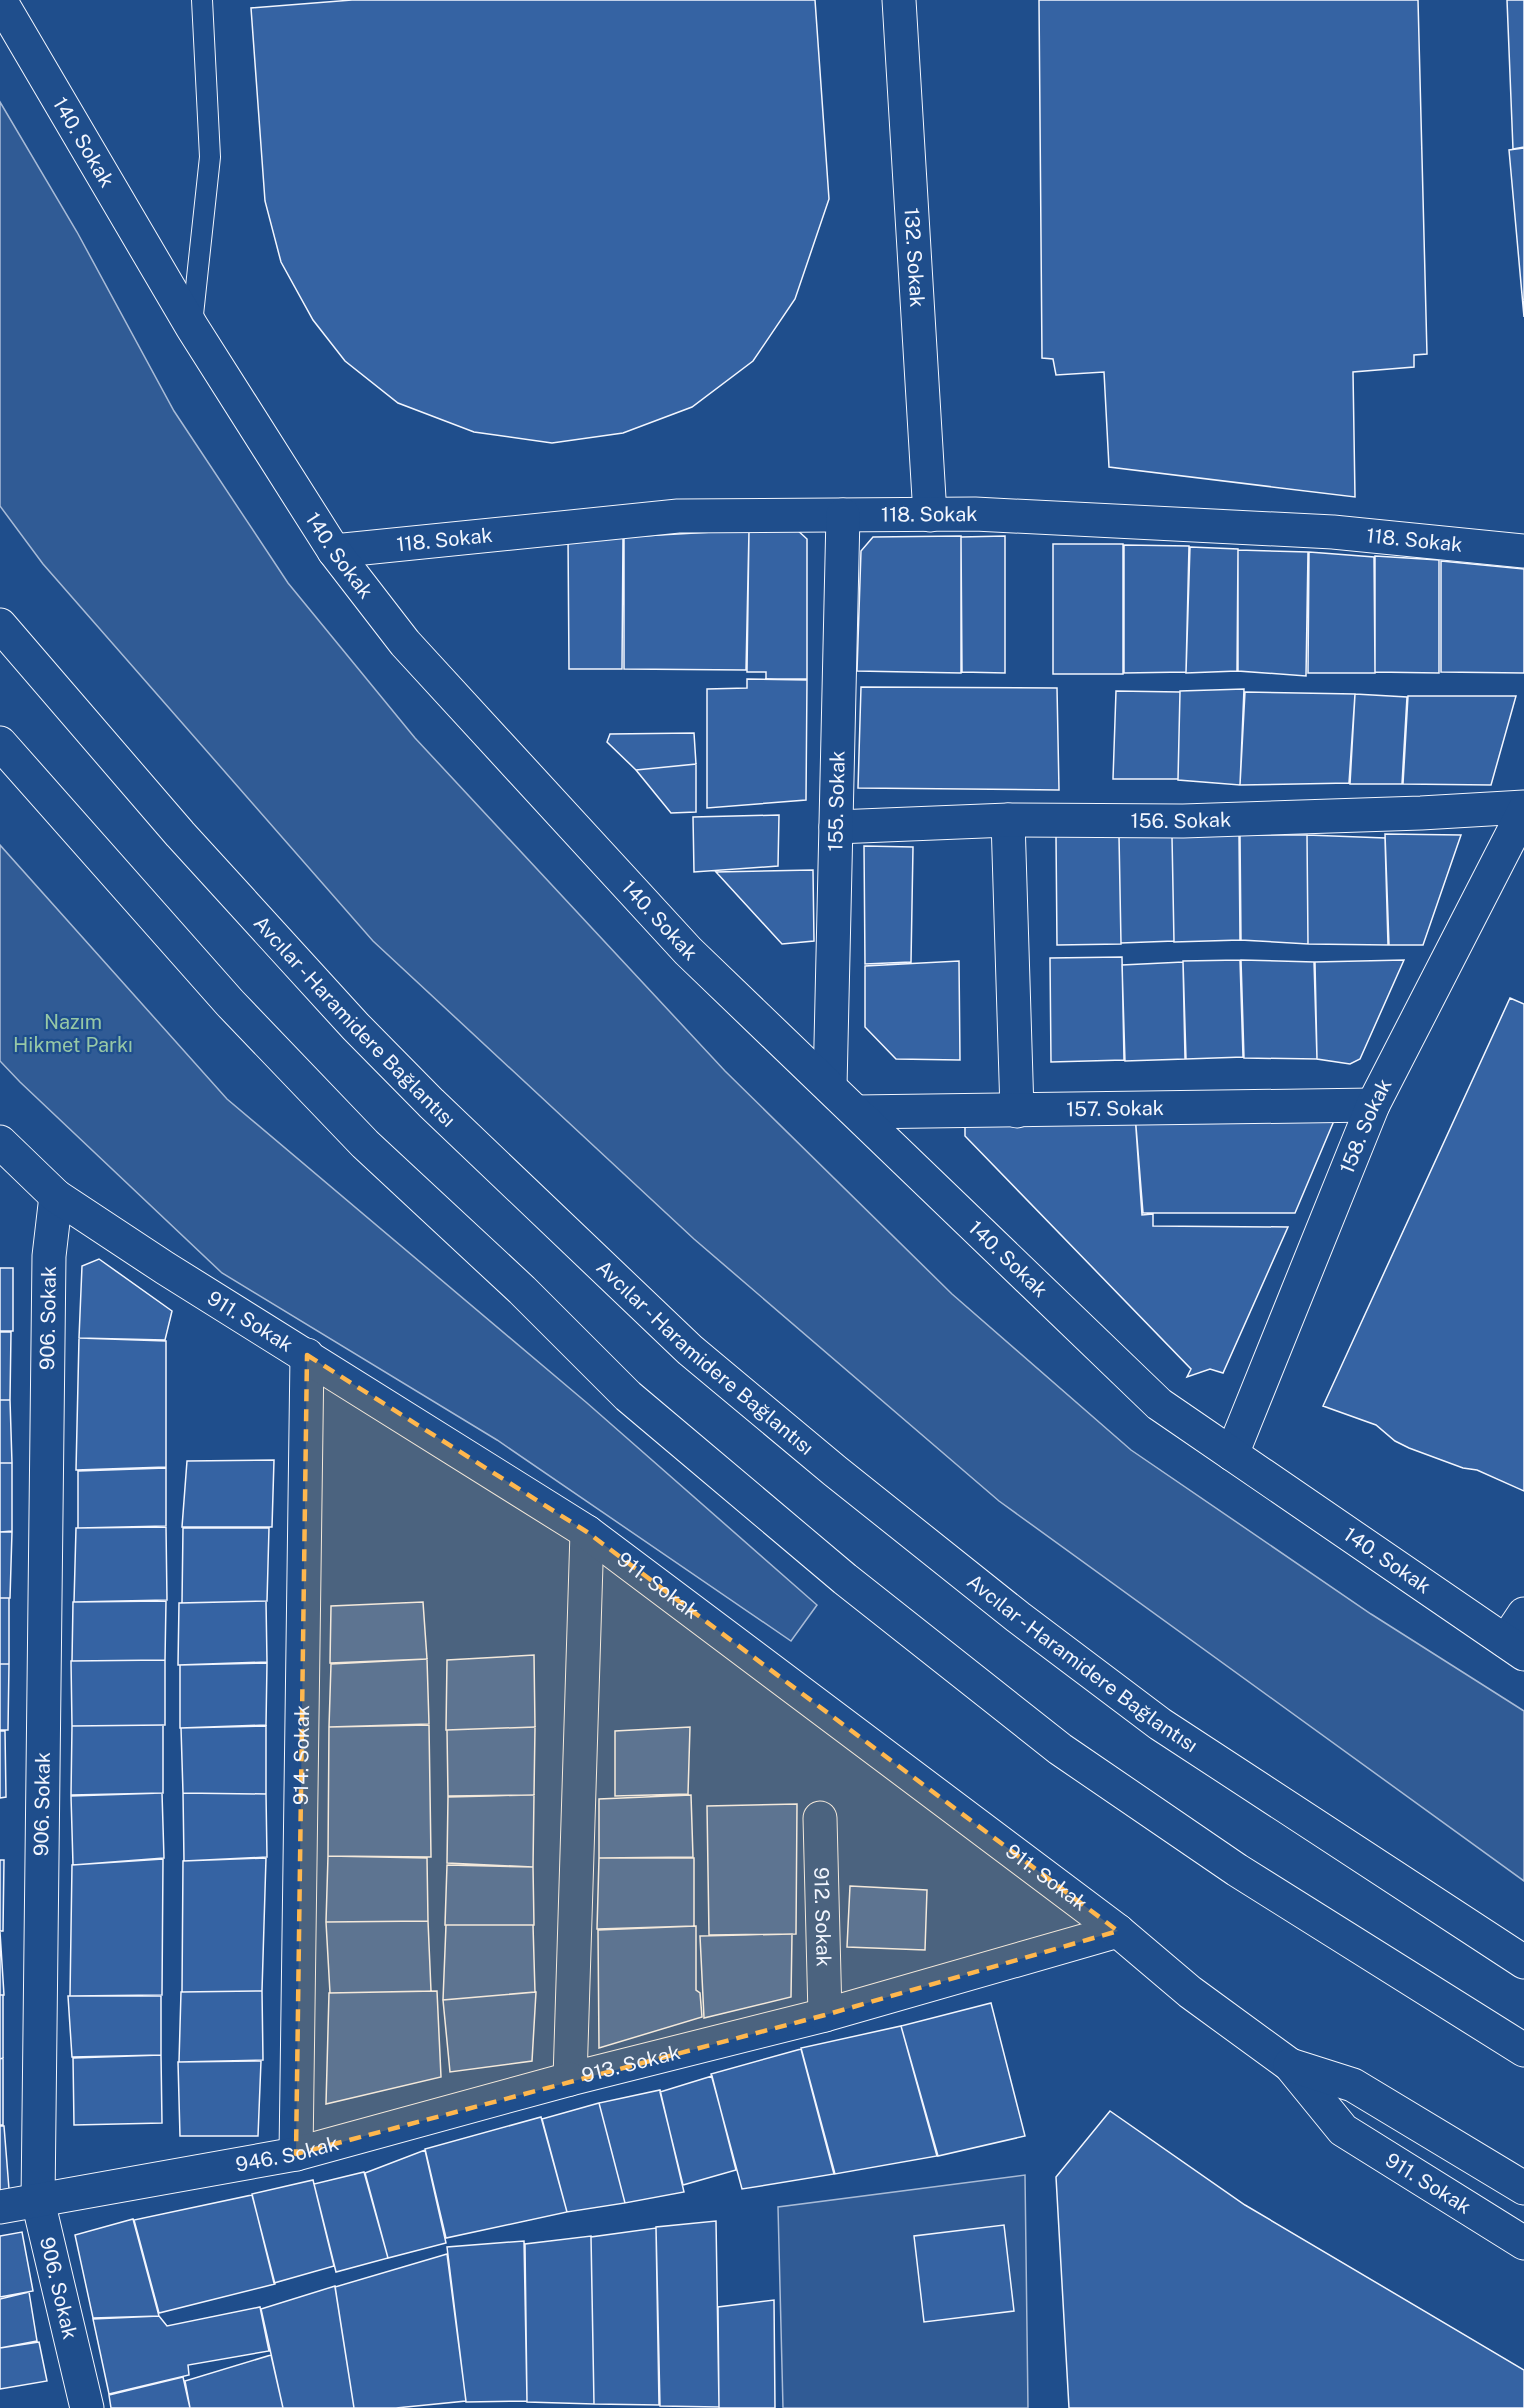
<svg xmlns="http://www.w3.org/2000/svg" width="1524" height="2408" font-family="'Public Sans',sans-serif">
<rect width="100%" height="100%" fill="#1f4e8c"/>
<path fill="#305b95" stroke="#a8bbd7" stroke-width="1.5" d="M0,102l77,130 97,179 114,172 127,155 310,333 227,223 179,156 240,164 153,97v170l-525,-380 -305,-262 -321,-298 -330,-377 -43,-58z
M0,845l227,254 360,304 230,202 -26,36 -294,-201 -275,-167 -202,-191 -20,-21z
M1025,2175l3,233h-245l-5,-201z"/>
<path fill="#3563a3" stroke="#f2f6ff" stroke-width="1.5" d="M352,0h463l14,199 -34,100 -42,62 -61,46 -69,26 -71,10 -78,-11 -76,-29 -53,-42 -32,-41 -32,-58 -16,-61 -14,-193z
M1039,0h379l9,354 -13,1v12l-61,5 2,125 -246,-30 -5,-95 -48,3 -3,-16 -11,-1z
M1507,0h17v147l-11,2z
M1524,148v169l-15,-167z
M795,528l12,11v140h-41v-7h-19l2,-142z
M749,530l-3,140 -122,-1v-132z
M623,535l-1,134h-53l-1,-133z
M961,536v137l-104,-2 4,-120 12,-14z
M1005,536v137l-43,-1 -1,-135z
M1053,544h70v130h-70z
M1124,545l65,1 -3,126 -62,1z
M1190,547l48,2 -1,122 -51,2z
M1238,550l70,2 -2,124 -68,-5z
M1309,552l65,5 1,116h-67z
M1375,556l64,4v113l-64,-1z
M1441,561l83,8v104l-83,-1z
M747,679l60,1 -1,120 -99,8v-119l40,-1z
M861,687l196,1 2,102 -201,-2z
M1244,689l-4,96 -62,-5 2,-89z
M1116,691l64,1 -2,87h-65z
M1245,692l110,2 -6,89 -109,2z
M1355,694l52,3 -5,87h-52z
M1408,696h108l-25,89 -88,-1z
M694,733l2,31 -60,6 -29,-28 3,-8z
M696,764v48l-25,1 -35,-43z
M779,815l-1,51 -84,6 -1,-55z
M1385,834l76,1 -38,110h-34z
M1119,835l2,109 -64,1 -1,-109z
M1239,835l1,105 -66,2 -2,-105z
M1240,835h67l1,109 -67,-4z
M1307,835l78,3 3,107 -80,-1z
M1119,837h53l2,104 -53,2z
M864,846l49,1 -2,115 -46,2z
M813,870l1,71 -32,3 -66,-72z
M1122,957l2,103 -73,2 -1,-104z
M1240,960l3,97 -57,2 -3,-98z
M1241,960l73,2 3,97 -73,-1z
M1404,960l-44,99 -10,5 -33,-5 -2,-97z
M959,961l1,99 -64,-1 -31,-32v-61z
M1183,962l2,97 -60,2 -3,-96z
M1510,998l14,6v487l-47,-21 -14,-2 -54,-20 -14,-7 -19,-16 -53,-19z
M965,1113l170,1 7,101 11,-1v12l135,1 -65,146 -13,-4 -23,8 4,-8 -226,-233z
M1135,1114l201,2 -41,97h-152z
M99,1259l73,52 -7,29 -86,-2 3,-72z
M0,1268h13v63h-13z
M0,1332h11l-1,68h-10z
M79,1338l87,3v126l-90,3z
M0,1400h10l2,63h-12z
M274,1460l-2,67h-90l5,-66z
M0,1463h12v68l-12,1z
M166,1468v58l-88,2v-57z
M166,1527l1,73 -93,2 2,-74z
M183,1528h86l-2,73 -85,2z
M0,1532h12l-2,66h-10z
M0,1598h9v66h-9z
M166,1601l-1,59 -93,1 1,-59z
M266,1601l1,61 -89,3 1,-62z
M423,1602l4,57 -97,4 1,-57z
M534,1655l1,72 -89,3 1,-70z
M427,1659l2,65 -100,3 2,-63z
M165,1660v65l-93,1 -1,-65z
M267,1663l-1,62 -86,3v-63z
M0,1664h9l-1,66h-8z
M163,1725v68l-92,2 1,-69z
M429,1725l2,132 -103,-1 1,-129z
M266,1726v68l-83,-1 -2,-65z
M535,1727l-1,68 -86,1 -1,-66z
M690,1727l-2,67 -73,2v-65z
M0,1731h5l1,66 -6,1z
M162,1793l2,65 -91,7 -2,-69z
M183,1793l83,1 1,63 -83,4z
M534,1795l-1,72 -86,-4 1,-66z
M691,1795l2,62 -94,1v-59z
M797,1804l-1,130 -87,1 -2,-129z
M328,1856l99,2 1,63 -102,1z
M266,1858l-4,133 -80,1 1,-131z
M599,1858h95v68l-97,3z
M163,1859l-1,136 -92,1 2,-131z
M0,1860h4l-1,71h-3z
M447,1865l86,2 1,58h-89z
M850,1886l77,4 -2,60 -78,-3z
M428,1921l3,70 -101,2 -4,-71z
M446,1925h87l2,67 -92,8z
M696,1926v64l4,3 2,24 -103,31 -1,-118z
M0,1932l4,63h-4z
M792,1934l-1,63 -87,21 -4,-82z
M262,1991l1,69 -84,2 2,-70z
M437,1991l4,86 -115,27 3,-111z
M536,1992l-4,69 -82,11 -7,-72z
M0,1995h3v63l-3,1z
M68,1996h93v59l-89,2z
M991,2003l34,133 -87,20 -37,-130z
M901,2026l36,130 -102,18 -34,-126z
M801,2049l33,125 -92,15 -31,-115z
M161,2055l1,68 -88,2 -1,-67z
M3,2058v67h-3v-66z
M261,2061l-3,75h-78l-2,-74z
M712,2076l24,94 -53,15 -23,-93z
M660,2090l24,102 -59,11 -26,-100z
M599,2103l26,100 -58,9 -25,-93z
M1110,2111l135,94 279,165v38h-455l-13,-231z
M541,2117l26,95 -121,26 -21,-89z
M0,2126h4l5,63 -9,1z
M425,2150l21,93 -58,15 -23,-85z
M364,2172l24,86 -52,14 -22,-88z
M313,2180l21,86 -60,17 -22,-89z
M252,2195l23,89 -116,29 -25,-93z
M133,2219l26,97 -66,2 -18,-83z
M716,2221l3,186 -59,-1 -4,-179z
M1004,2225l10,86 -90,11 -10,-86z
M656,2228l3,177 -65,-1 -3,-167z
M22,2232l11,59 -33,6v-61z
M591,2236l3,168 -67,-2 -2,-158z
M524,2241l3,160 -61,1 -19,-155z
M447,2254l19,147 -70,7h-42l-19,-121z
M335,2286l19,122h-71l-22,-99z
M29,2292l8,49 -37,7v-49z
M774,2300l1,108h-56l-1,-101z
M260,2307l9,44 -81,14 1,10 -80,19 -16,-75 66,-3 8,10z
M39,2342l8,39 -47,8v-41z
M271,2355l12,53h-93l-5,-27z
M183,2377l7,31h-79l-2,-13z"/>
<g fill="none" stroke-linecap="round" stroke-linejoin="round">
<g stroke="#f2f6ff" stroke-width="22">
<path id="lane" d="M192,324l18,-167 -8,-157"/>
</g>
<g stroke="#f2f6ff" stroke-width="35">
<g id="street">
<path id="s1" d="M899,0l31,515"/>
<path id="s2" d="M334,551l344,-35 297,-2 358,18 191,19"/>
<path d="M1008,820l9,291"/>
<path id="s3" d="M836,827l172,-7 175,1 238,-8 103,-6"/>
<path id="s4" d="M830,1087l13,-572"/>
<path id="s5" d="M857,1112l516,-7"/>
<path id="s6" d="M56,1196l-7,60 -11,945 49,207"/>
<path id="s7" d="M1232,1454l141,-349 151,-294"/>
<path id="s8" d="M587,1532l-17,547 255,-64 293,-84"/>
<path d="M1506,1641l18,-27"/>
<path id="s9" d="M820,1818l5,197"/>
<path id="s10" d="M296,2154l11,-799"/>
<path id="s11" d="M0,2207l296,-53 274,-75"/>
</g>
</g>
<g stroke="#f2f6ff" stroke-width="35">
<g id="secondary">
<path id="s12" d="M0,0l192,327 142,224 71,92 283,308 471,453 365,250"/>
<path id="s13" d="M0,1142l56,54 109,72 422,264 531,399 72,61 100,73 53,65 181,113"/>
<path d="M1290,2065l63,20 171,103"/>
</g>
</g>
<g stroke="#f2f6ff" stroke-width="35">
<g id="highway">
<path id="s14" d="M0,625l180,209 176,193 75,76 259,247 145,121 183,146 142,107 364,238"/>
<path d="M0,743l230,260 135,141 157,146 106,106 217,183 215,170 177,121 287,180"/>
</g>
</g>
<use href="#lane" stroke="#1f4e8c" stroke-width="20"/>
<use href="#street" stroke="#1f4e8c" stroke-width="33"/>
<use href="#secondary" stroke="#1f4e8c" stroke-width="33"/>
<use href="#highway" stroke="#1f4e8c" stroke-width="33"/>
</g>
<path fill="#ffb74d" fill-opacity="0.2" stroke="#ffb74d" stroke-width="4.5" stroke-dasharray="12 8" stroke-linejoin="round" d="M307,1355l280,177 531,399 -293,84 -529,139z"/>
<g text-anchor="middle" dominant-baseline="central" stroke-width="4.5" stroke-linejoin="round" paint-order="stroke">
<g font-size="20" fill="#f2f6ff" stroke="#1f4e8c">
<text stroke="none"><textPath href="#s12" startOffset="165">140. Sokak</textPath></text>
<text stroke="none"><textPath href="#s1" startOffset="258">132. Sokak</textPath></text>
<text stroke="none"><textPath href="#s2" startOffset="597">118. Sokak</textPath></text>
<text stroke="none"><textPath href="#s2" startOffset="111">118. Sokak</textPath></text>
<text stroke="none"><textPath href="#s2" startOffset="1083">118. Sokak</textPath></text>
<text stroke="none"><textPath href="#s12" startOffset="651">140. Sokak</textPath></text>
<text stroke="none"><textPath href="#s4" startOffset="286">155. Sokak</textPath></text>
<text stroke="none"><textPath href="#s3" startOffset="345">156. Sokak</textPath></text>
<text stroke="none"><textPath href="#s12" startOffset="1137">140. Sokak</textPath></text>
<text stroke="none"><textPath href="#s14" startOffset="532">Avcılar - Haramidere Bağlantısı</textPath></text>
<text stroke="none"><textPath href="#s5" startOffset="258">157. Sokak</textPath></text>
<text stroke="none"><textPath href="#s7" startOffset="354">158. Sokak</textPath></text>
<text stroke="none"><textPath href="#s12" startOffset="1623">140. Sokak</textPath></text>
<text transform="translate(48 1318) rotate(-89)">906. Sokak</text>
<text stroke="none"><textPath href="#s13" startOffset="309">911. Sokak</textPath></text>
<text stroke="none"><textPath href="#s14" startOffset="1018">Avcılar - Haramidere Bağlantısı</textPath></text>
<text stroke="none"><textPath href="#s12" startOffset="2109">140. Sokak</textPath></text>
<text stroke="none"><textPath href="#s13" startOffset="795">911. Sokak</textPath></text>
<text stroke="none"><textPath href="#s14" startOffset="1504">Avcılar - Haramidere Bağlantısı</textPath></text>
<text stroke="none"><textPath href="#s10" startOffset="399">914. Sokak</textPath></text>
<text transform="translate(42 1804) rotate(-89)">906. Sokak</text>
<text stroke="none"><textPath href="#s13" startOffset="1281">911. Sokak</textPath></text>
<text stroke="none"><textPath href="#s9" startOffset="99">912. Sokak</textPath></text>
<text stroke="none"><textPath href="#s8" startOffset="610">913. Sokak</textPath></text>
<text stroke="none"><textPath href="#s11" startOffset="292">946. Sokak</textPath></text>
<text stroke="none"><textPath href="#s13" startOffset="1773">911. Sokak</textPath></text>
<text stroke="none"><textPath href="#s6" startOffset="1095">906. Sokak</textPath></text>
</g>
<g font-size="20" fill="#97c8a6" stroke="#1f4e8c">
<text x="73" y="1022">Nazım<tspan x="73" dy="23">Hikmet Parkı</tspan></text>
</g>
</g>
</svg>
